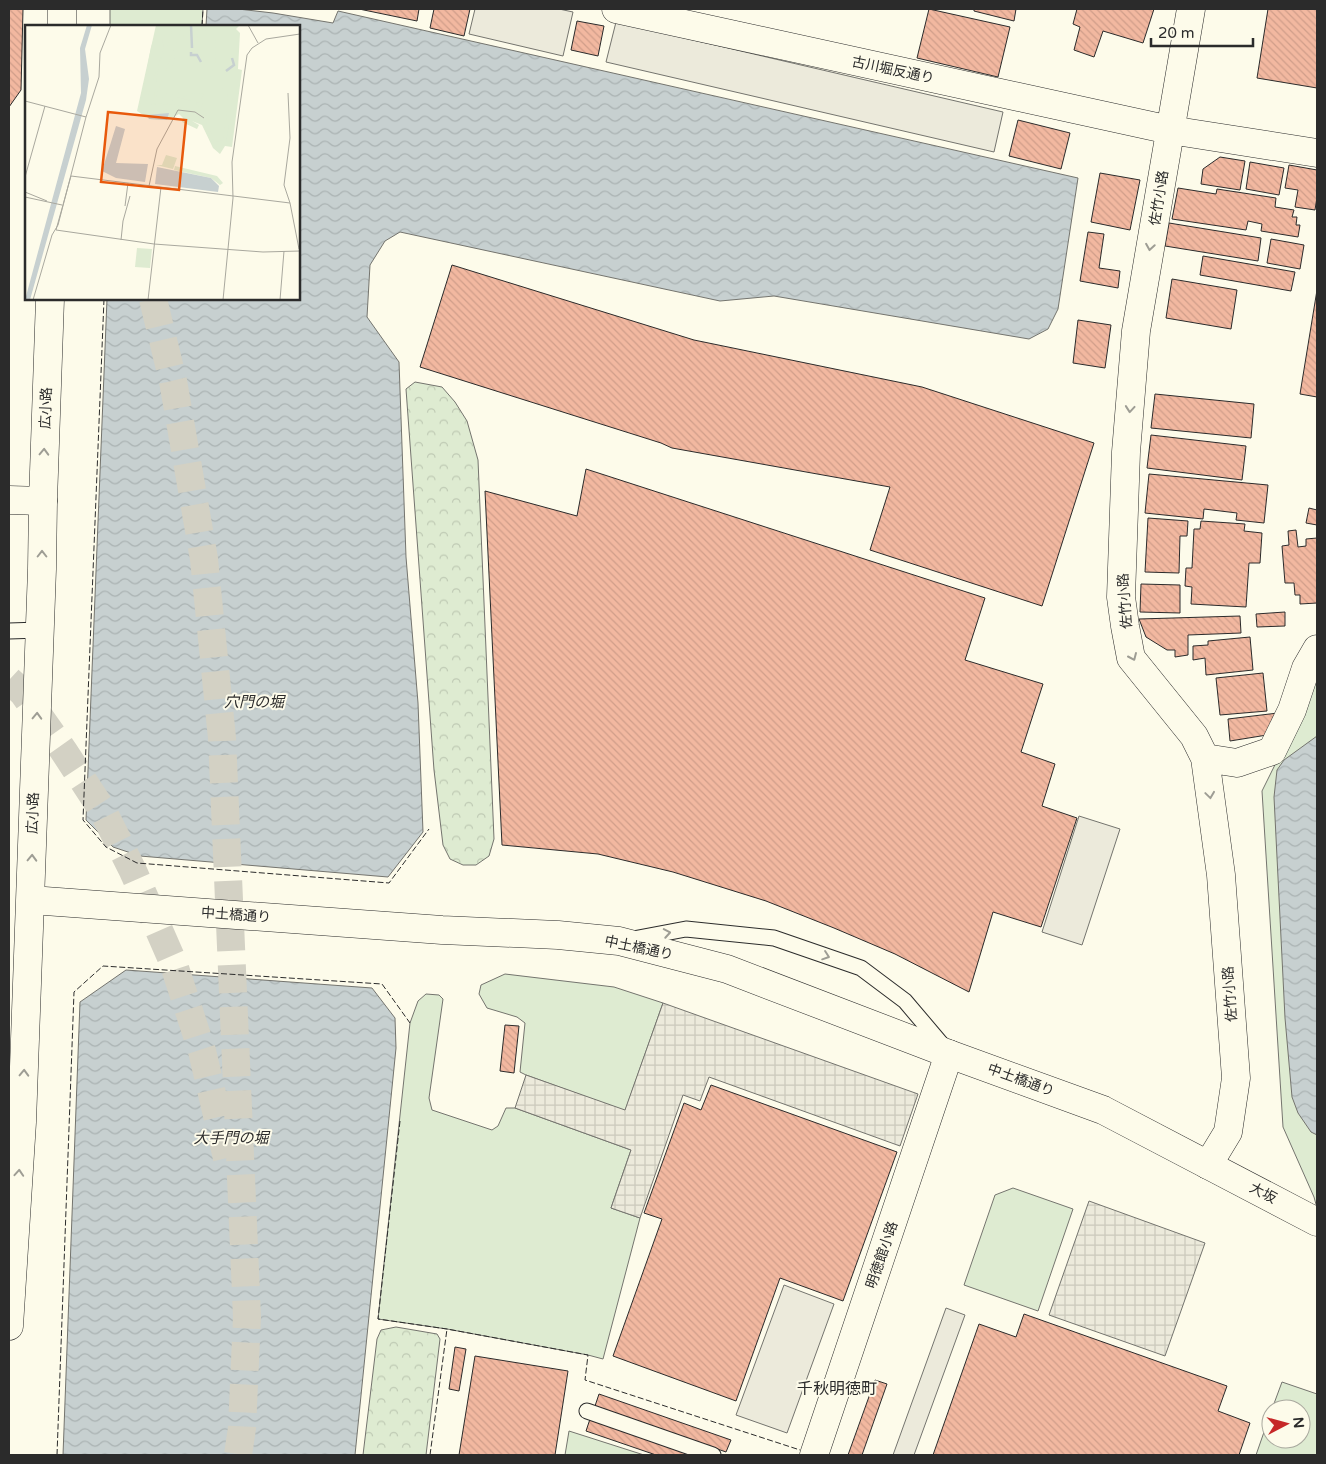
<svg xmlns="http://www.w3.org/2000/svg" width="1326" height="1464" font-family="'Varela Round','Noto Sans JP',sans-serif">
<defs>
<pattern id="forest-crowns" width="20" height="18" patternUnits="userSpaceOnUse" patternTransform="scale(1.25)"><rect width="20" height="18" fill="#deebd1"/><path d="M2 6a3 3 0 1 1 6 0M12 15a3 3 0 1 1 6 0" fill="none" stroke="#bfcab4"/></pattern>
<pattern id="plaza-grid" width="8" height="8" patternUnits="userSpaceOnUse" patternTransform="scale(1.25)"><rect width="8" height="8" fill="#eceadb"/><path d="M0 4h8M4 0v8" fill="none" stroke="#cbc9bc"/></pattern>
<pattern id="water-waves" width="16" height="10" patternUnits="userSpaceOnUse" patternTransform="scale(1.25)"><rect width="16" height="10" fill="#c7d0d0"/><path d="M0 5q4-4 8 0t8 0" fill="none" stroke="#abb3b3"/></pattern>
<pattern id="building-back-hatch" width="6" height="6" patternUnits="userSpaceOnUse" patternTransform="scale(1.25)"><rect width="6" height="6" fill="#f2b8a0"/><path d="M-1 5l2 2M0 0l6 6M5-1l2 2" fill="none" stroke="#d09e8a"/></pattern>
</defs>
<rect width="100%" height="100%" fill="#fdfbea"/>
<path fill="#deebd1" stroke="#74746e" d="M110,9h93l-1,17h-92z
M1317,680v528l-3,-11 -31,-70 -21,-336z
M505,974l109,13 49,16 -38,108 -99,-36 -6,-3 5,-49 -8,-6 -30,-9 -8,-14 2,-9z
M426,994l13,1 4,4 -14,99 3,12 60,20 6,-4 8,-18h9l116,42 -20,58 29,10 -37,141 -15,-4 -141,-26 -69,-10 32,-296 8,-22z
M1013,1188l60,21 -35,102 -74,-26 31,-90z
M1282,1382l35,12v61h-61l15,-43v27h30v-30h-29z
M569,1431l75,24h-79z"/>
<path fill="url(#forest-crowns)" stroke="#74746e" d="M415,382l27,5 13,15 12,19 11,39 16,379 -5,17 -13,9h-13l-13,-6 -7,-14 -9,-75 -28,-381z
M396,1327l41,7 3,5 -14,116h-63l14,-116 4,-9z"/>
<path fill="#eceadb" stroke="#74746e" d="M475,9h84l14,3 -10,44 -94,-22z
M616,22l387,90 -9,40 -388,-90z
M1079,816l41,13 -38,116 -40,-13z
M784,1285l50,19 -47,129 -51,-18z
M946,1308l19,7 -51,140h-21z"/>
<path fill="url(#plaza-grid)" stroke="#74746e" d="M663,1003l255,91 -18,52 -191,-69 -9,24 -17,-6 -43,123 -29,-10 20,-58 -116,-42 11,-33 99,35z
M1089,1201l116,42 -40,113 -116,-41z"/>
<path fill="url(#water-waves)" stroke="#74746e" d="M207,9h31l35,4 60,10 5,-12 740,167 -20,131 -10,20 -19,10 -255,-43 -54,5 -320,-69 -15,9 -15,24 -3,52 32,45 7,195 12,146 5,129 -35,45 -248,-21 -27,-9 -27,-27 21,-521h192v-273h-93z
M1317,736v399l-6,-3 -13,-19 -6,-16 -7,-79 -11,-221 3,-27 7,-10z
M126,970l246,18 23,30 1,30 -41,407h-292l17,-453z"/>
<path fill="url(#building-back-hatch)" stroke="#2b2b2b" d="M9,9h14l-2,81 -12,17v9z
M359,9h60l-2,12z
M434,9h36l-6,27 -34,-8z
M929,9l81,18 -12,50 -81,-19z
M974,9h42l-2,12 -40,-10z
M1077,9h77l-11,34 -40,-12 -9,26 -20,-7 6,-23 -7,-3z
M1268,9h49v79l-60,-10z
M577,21l27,5 -6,30 -27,-6z
M1018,120l52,13 -9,36 -52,-13z
M1220,157l25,4 -5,29 -39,-6 2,-15z
M1250,162l34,6 -5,27 -33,-6z
M1289,165l28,5v27l-2,13 -20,-3 3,-17 -13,-2z
M1100,173l40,7 -10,50 -39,-8z
M1178,188l38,6 1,-5 59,9 -1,9 19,3 -2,7h5l-1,8h4l-2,12 -37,-6 1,-7 -14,-3 -2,9 -74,-11z
M1169,223l92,15 -3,23 -93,-15z
M1088,232l16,2 -5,34 21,3 -2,17 -38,-7z
M1271,239l33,6 -4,24 -33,-6z
M1203,256l92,16 -4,19 -91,-16z
M452,265l242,75 228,47 172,56 -52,163 -172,-56 20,-63 -218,-39 -11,-5 -241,-76z
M1172,279l65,11 -6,39 -65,-11z
M1317,290v107l-17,-3z
M1078,320l33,5 -6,43 -32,-5z
M1155,394l99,10 -3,34 -100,-10z
M1151,435l95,11 -4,34 -95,-12z
M586,469l399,129 -20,62 78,24 -22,68 34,12 -13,42 35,12 -36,109 -48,-15 -24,80 -74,-38 -61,-26 -68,-27 -93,-29 -75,-18 -96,-9 -17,-354 92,25z
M1149,474l119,11 -4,38 -28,-3 1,-7 -33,-4 -1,10 -58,-6z
M1309,508l8,2v15l-11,-2z
M1148,518l40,3 -1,15h-7l-1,37 -34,-1z
M1201,521l44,3 -1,7 18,2 -2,30h-11l-3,44 -55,-3 1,-17 -7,-1 1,-18h6l2,-39h6z
M1296,530l2,17 8,-1v-7l11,-1v65l-17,1v-9h-5l-1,-12h-9l-3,-37 7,-1 -1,-14z
M1141,584l39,1v28l-40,-1z
M1285,612v14l-28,1 -1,-13z
M1240,616l1,17 -53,2v20l-13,2v-7h-8l-21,-13 -7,-18z
M1250,637l3,33 -47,5 -1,-17 -12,2v-14l15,-1v-4z
M1263,673l4,38 -47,4 -4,-37z
M1278,713l-11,22 -37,6 -2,-22z
M505,1025l14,1 -5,47 -14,-2z
M711,1085l186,67 -54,149 -63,-23 -44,123 -123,-45 49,-137 -18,-6 40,-110 17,7z
M1024,1314l203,72 -9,25 32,12 -11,32h-306l46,-131 37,13z
M455,1347l11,2 -7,42 -10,-2z
M475,1356l93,15 -13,84h-96z
M875,1380l12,4 -25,71h-14z
M599,1394l132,46 -5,12 -131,-46z
M590,1419l105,36h-39l-70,-24z"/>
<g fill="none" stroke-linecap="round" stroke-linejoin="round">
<path stroke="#d3d1c4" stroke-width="28" stroke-dasharray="28 14" stroke-linecap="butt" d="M153,299l20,82 31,178 18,179 25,579 -5,111 -4,27
M9,680l14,13 40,57 40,61 30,60 40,91 29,89 25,107"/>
<g stroke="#2b2b2b" stroke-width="17">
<path id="lane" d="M9,631l31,-1
M633,939l53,-10 88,9 87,30 44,33 39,46
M587,1411l126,44"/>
</g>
<g stroke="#2b2b2b" stroke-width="29">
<path id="street" d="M616,9l554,121 147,23
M1191,9l-55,322 -10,121 -5,145 4,29 6,32 63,78 11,22 16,117 15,203 -8,54 -20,33
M1205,758l32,5 35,-12 20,-41 14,-42 11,-19
M814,1455l135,-401"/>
</g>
<g stroke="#2b2b2b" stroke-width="29">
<path id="secondary" d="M9,500l34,1
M31,900l411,30 116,5 61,6 108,28 222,85 154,56 214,112"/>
</g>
<g stroke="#2b2b2b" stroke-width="29">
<path id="primary" d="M62,26v-17
M9,1326l13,-204 20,-553 1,-68 7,-202"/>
</g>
<use href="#lane" stroke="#fdfbea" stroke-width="15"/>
<use href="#street" stroke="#fdfbea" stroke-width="28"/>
<use href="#secondary" stroke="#fdfbea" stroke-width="28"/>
<use href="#primary" stroke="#fdfbea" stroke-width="28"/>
<path stroke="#2b2b2b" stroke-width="1" stroke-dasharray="6 2.5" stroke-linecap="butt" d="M279,9h5
M202,26l1,-17
M104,299l-21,521 23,27 31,16 252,20 40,-54
M400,1121l-22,198 69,10 141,26 -3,25 215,70
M57,1455l17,-463 29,-26 279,18 28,39
M430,1455l17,-126"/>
</g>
<defs><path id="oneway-chevron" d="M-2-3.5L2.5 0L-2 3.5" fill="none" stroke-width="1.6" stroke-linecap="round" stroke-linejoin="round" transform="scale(1.25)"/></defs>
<g stroke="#9e9d94">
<use href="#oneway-chevron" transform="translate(1150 247) rotate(99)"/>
<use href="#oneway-chevron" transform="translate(1130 409) rotate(95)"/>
<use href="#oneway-chevron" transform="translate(44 452) rotate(-88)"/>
<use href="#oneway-chevron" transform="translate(42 554) rotate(-90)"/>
<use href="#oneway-chevron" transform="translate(1133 657) rotate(66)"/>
<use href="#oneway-chevron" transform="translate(37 716) rotate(-88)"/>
<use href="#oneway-chevron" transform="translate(1210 795) rotate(82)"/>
<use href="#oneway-chevron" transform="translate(32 858) rotate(-88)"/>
<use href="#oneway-chevron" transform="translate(667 933) rotate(-10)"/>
<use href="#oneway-chevron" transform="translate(826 956) rotate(19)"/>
<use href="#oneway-chevron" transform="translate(24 1073) rotate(-88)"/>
<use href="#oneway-chevron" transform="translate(19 1173) rotate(-86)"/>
</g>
<g text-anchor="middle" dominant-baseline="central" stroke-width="4" stroke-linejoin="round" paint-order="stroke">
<g font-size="14" fill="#2b2b2b" stroke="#fdfbea">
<text transform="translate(893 70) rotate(12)">古川堀反通り</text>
<text transform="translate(1159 198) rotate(-81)">佐竹小路</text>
<text transform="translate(46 408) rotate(-88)">広小路</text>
<text transform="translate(1125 601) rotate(-94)">佐竹小路</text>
<text transform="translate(33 813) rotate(-88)">広小路</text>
<text transform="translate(236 915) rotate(4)">中土橋通り</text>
<text transform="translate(639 948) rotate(12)">中土橋通り</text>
<text transform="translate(1230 994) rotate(-94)">佐竹小路</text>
<text transform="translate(1021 1080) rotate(20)">中土橋通り</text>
<text transform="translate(1263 1193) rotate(28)">大坂</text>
<text transform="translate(882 1255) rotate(-71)">明徳館小路</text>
</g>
<g font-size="15" font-style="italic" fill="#2b2b2b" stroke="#fdfbea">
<text x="254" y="702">穴門の堀</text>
<text x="231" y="1138">大手門の堀</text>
</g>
<g font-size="16" fill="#2b2b2b" stroke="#fdfbea">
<text x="837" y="1389">千秋明徳町</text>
</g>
</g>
<g transform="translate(25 25)">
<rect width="275" height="275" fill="#fdfbea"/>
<path d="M131,0h84l-4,4 4,4 -2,36 4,1 -10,77 -7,-1 -5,8 -7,-6 -11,-23 -10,-4 7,4 -2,4 -15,-7 1,-4 -4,-4 -11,6 -18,-1 -13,-8zM141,130l11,3 -4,11 -17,-4h6zM112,223l15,1 -2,19 -15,-1z" fill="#deebd1"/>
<path d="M145,0h10l1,5 -25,66 10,3 11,-7 14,9 -14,-4 -8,6 -16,1 6,-40 13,-29zM157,0h20l4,6 -8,7 -1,-8 -8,-4 -5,12zM184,0l7,14 -1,24 -5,14v-33l-10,-5 6,-4zM133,3l7,7 -3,5 2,7 -19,58 28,-1 19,6 -25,-1 -23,5 -5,-2 12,-65zM150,30l-5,23 20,15 14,1 -4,7 -4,1 7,2 -2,3 6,6 -2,3 -11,-16 -18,-10 -8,4 -9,-4 12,-33zM199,58l9,7 -3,30h-4l2,-25 -6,-7zM154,86l16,2 11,7 4,-3 -4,6 10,19 7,-2 2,-15h4l-3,17 -10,5 -11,-23 -20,-6zM150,141l42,10 6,7 -3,2 -9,-7 -37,-8z" fill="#deebd1"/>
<path d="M62,0h5l-7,24 4,30 -3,21 -56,200h-5l56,-207 -1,-45zM144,88l-2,7 -18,-1 -2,-4zM91,101l9,3 -9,34 32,1 -3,18 -29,-4 -14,-7zM132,142l54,11 8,8 -1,6 -63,-8z" fill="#c7d0d0"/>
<path fill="none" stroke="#c7d0d0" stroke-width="2.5" d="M166,0l1,23M166,27v3h6l4,7M201,46l8,-6 -2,-7"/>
<path fill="none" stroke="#a9a89e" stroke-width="1" d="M223,0l10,18M263,68l2,45 -6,47 6,18M0,76l61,16 -28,108 -6,10 -19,65M61,92l13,-40 1,-24 11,-28M46,151l219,27 9,46M0,152l20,-71M124,161l8,-37 21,-39 17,2 9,6M0,167l22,9M0,172l37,8M208,173l-1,-36 15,-107 5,-7 14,-9 34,-5M100,181l3,-23M98,196l7,-25M31,205l98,14 109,8 37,-1M31,205l15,-54M96,215l2,-19M123,275l13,-113M198,275l10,-102M255,275l4,-49"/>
<path fill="#e8590c" fill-opacity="0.15" stroke="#e8590c" stroke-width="2.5" d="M83,87l78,8 -7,70 -78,-8z"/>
<rect width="275" height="275" fill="none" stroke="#2b2b2b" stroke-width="2.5"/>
</g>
<rect width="1326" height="1464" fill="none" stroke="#2b2b2b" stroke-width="20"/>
<g transform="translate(1286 1424) rotate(84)"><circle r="24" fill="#fdfbea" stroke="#a9a89e"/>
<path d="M0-4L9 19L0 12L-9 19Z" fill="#c62828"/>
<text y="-8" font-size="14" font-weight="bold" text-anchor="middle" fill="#2b2b2b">N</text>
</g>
<path d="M1151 38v8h102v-8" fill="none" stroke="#2b2b2b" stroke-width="2.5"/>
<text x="1158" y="38" font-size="15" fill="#2b2b2b" stroke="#fdfbea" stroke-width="4" paint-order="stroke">20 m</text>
</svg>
